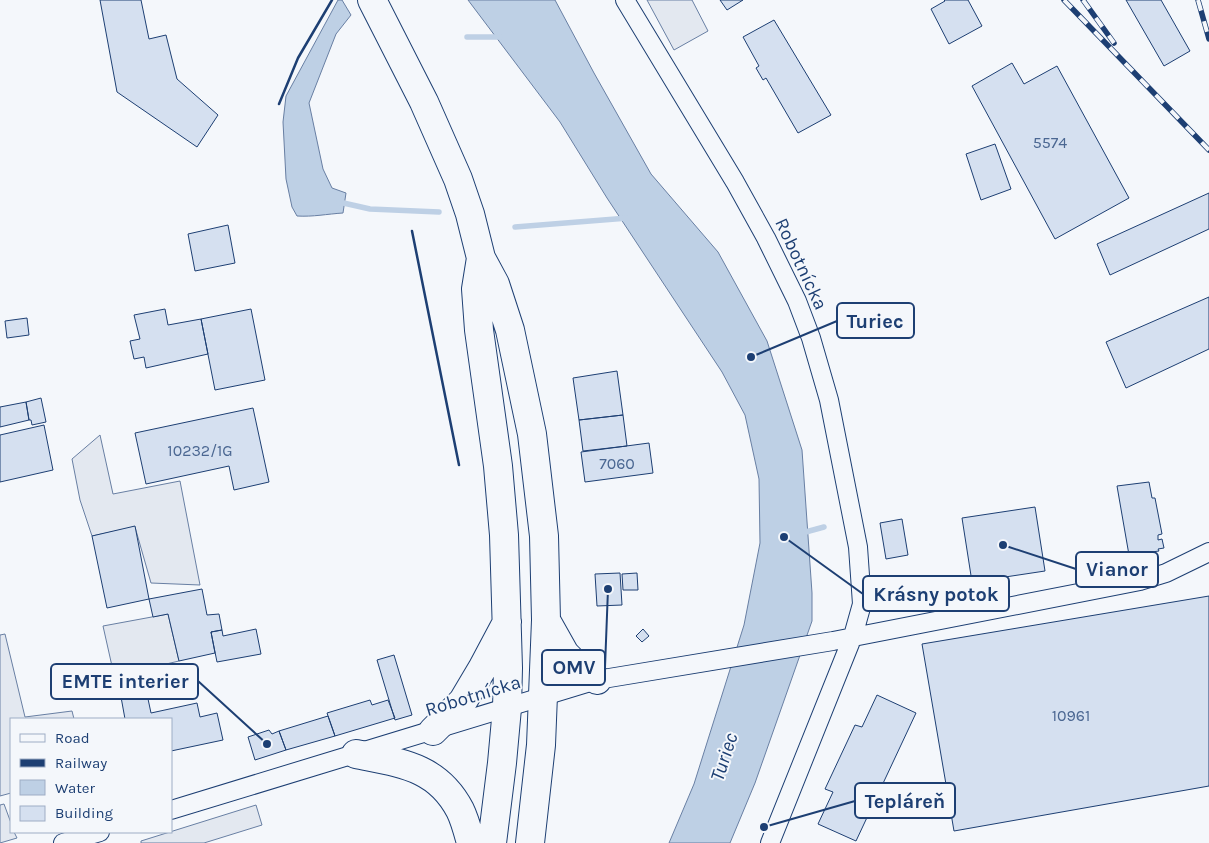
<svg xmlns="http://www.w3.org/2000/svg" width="1209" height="843" font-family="Karla,sans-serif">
<rect width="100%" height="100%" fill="#f4f7fb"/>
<path fill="#e3e8f0" stroke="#687fa3" d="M647,0h45l16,31 -34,19z
M100,435l13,59 67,-13 20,104 -49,-2 -16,-56 -43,9 -12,-36 -8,-41z
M168,614l11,47 -34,8 1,10 -30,5 -13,-58z
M5,634l20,83 47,-6 2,8h-63v74l-11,3v-161z
M4,804l7,19v9h3l3,6 -17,5v-38z
M256,805l6,20 -58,18h-63v-2z"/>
<path fill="#bed0e5" stroke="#687fa3" d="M338,0h4l9,15 -15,19 -27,69 14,66 9,19 14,5 -3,20c-16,1 -30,4 -46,3l-5,-9 -6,-28 -3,-57 3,-26z
M468,0h87l39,73 57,101 67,78 49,89 35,109 10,143v28l-57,162 -25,60h-61l25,-59 50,-159 16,-82 -1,-64 -14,-64 -23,-43 -115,-174 -47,-76z"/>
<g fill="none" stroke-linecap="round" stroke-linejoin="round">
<path stroke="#bed0e5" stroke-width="5.5" d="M467,37h33
M339,202l31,7 69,3
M515,227l113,-9
M802,533l22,-6"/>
</g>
<path fill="#d5e0f0" stroke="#1d3f73" d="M100,0h41l8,39 17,-4 11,44 41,36 -21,32 -80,-55z
M720,0h23l-16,10z
M944,0h24l14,26 -33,18 -18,-35 14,-8z
M1126,0h35l29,51 -26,15z
M774,20l57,95 -33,18 -32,-55 -3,2 -7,-12 3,-2 -16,-29z
M1012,63l12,21 33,-18 72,132 -74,41 -83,-153z
M995,144l16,45 -30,11 -15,-46z
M1209,193v36l-99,46 -13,-31z
M228,225l7,38 -40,8 -7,-37z
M1209,297v52l-83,39 -20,-46z
M165,309l3,16 33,-6 7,35 -62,14 -2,-11 -10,2 -4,-18 10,-2 -6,-24z
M251,309l14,71 -50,10 -14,-71z
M27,318l2,17 -22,3 -2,-17z
M617,371l6,44 -44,5 -6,-42z
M41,398l5,24 -14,3 -1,-5h-2l-3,-18z
M26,402l3,18 -29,7v-20z
M253,408l16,74 -35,8 -5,-24 -83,18 -11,-51z
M623,415l4,31 -44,5 -4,-31z
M44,425l9,45 -53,12v-47z
M649,443l4,30 -68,9 -4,-30z
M1149,482l3,16h3l7,36 -4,1v5l4,-1 2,9 -6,1 1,2 -30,4 -12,-69z
M1035,507l10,64 -73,11 -10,-64z
M902,519l6,36 -22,4 -6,-36z
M135,526l14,73 -42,9 -15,-72z
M620,573l2,32 -25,1 -2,-32z
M637,573l1,17h-15l-1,-16z
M202,589l5,26 12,-1 3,16 -11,2 4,21 -36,8 -11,-47 -15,3 -4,-18z
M1209,596v190l-255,45 -32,-187z
M256,629l5,25 -44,8 -6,-30 11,-2 1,6z
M643,629l6,7 -7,6 -6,-6z
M394,655l18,60 -17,5 -18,-60z
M144,680l7,33 46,-10 3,14 17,-4 6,27 -52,11v-32h-46l-6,-33z
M877,695l39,18 -60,128 -38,-17 15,-32 -8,-3 30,-64 7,2z
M370,700l2,5 16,-5 7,18 -60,18 -8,-23z
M328,716l7,20 -49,14 -7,-19z
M269,730l3,4 7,-3 7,19 -31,10 -7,-23z"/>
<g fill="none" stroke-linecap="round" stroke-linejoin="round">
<g stroke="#1d3f73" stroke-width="20">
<path id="street" d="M625,0l110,182 31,56 31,63 14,37 18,62 29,147 4,57 -9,32 -83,207
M171,810l426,-130 236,-39 307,-60 26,-8 43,-21
M63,843l37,-11"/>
</g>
<g stroke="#1d3f73" stroke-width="30">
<path id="primary" d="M372,0l52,102 34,77 12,35 11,44 14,26 15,46 22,104 12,102 2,84 -5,125 -11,98
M481,258l-5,31 3,41 19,136 6,69 4,133 -1,40 -5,55 -10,80
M547,622l18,32 9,9 23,17
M433,731l30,-30 19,-32 25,-47
M356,754c44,9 81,12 104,56 5,10 8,22 11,33"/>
</g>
<use href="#street" stroke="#f4f7fb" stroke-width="18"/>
<use href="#primary" stroke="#f4f7fb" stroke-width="28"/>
<g stroke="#1d3f73" stroke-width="5.5">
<path id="rail" d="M1064,0l145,150
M1083,0l31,43
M1198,0l11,39"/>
</g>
<use href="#rail" stroke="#f4f7fb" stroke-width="4" stroke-dasharray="11" stroke-linecap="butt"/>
<path stroke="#1d3f73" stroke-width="2.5" d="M279,104l19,-46 34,-58
M412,231l47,234"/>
</g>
<g text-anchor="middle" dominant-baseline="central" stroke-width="4" stroke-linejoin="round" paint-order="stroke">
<g font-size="16" fill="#4b6792">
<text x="1050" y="142">5574</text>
<text x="200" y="450">10232/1G</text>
<text x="617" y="463">7060</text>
<text x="1071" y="715">10961</text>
</g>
<g font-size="19" fill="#1d3f73" stroke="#f4f7fb">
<text transform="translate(801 264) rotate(65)">Robotnícka</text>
<text transform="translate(473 696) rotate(-17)">Robotnícka</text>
</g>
<g font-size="20" font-style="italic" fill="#1d3f73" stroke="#f4f7fb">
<text transform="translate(724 757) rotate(-72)">Turiec</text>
</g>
</g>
<path fill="none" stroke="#1d3f73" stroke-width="2" d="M751 357L837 321M1003 545L1076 569M784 537L863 594M608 589L605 667M267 744L198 681M764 827L855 801"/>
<g fill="#1d3f73" stroke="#f4f7fb" stroke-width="2">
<circle cx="751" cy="357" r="5"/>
<circle cx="1003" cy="545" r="5"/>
<circle cx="784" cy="537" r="5"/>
<circle cx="608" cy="589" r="5"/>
<circle cx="267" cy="744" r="5"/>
<circle cx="764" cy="827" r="5"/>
</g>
<g fill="#f4f7fb" stroke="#1d3f73" stroke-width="2">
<rect x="837" y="303" width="77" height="35" rx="5"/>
<rect x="1076" y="552" width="82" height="35" rx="5"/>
<rect x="863" y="576" width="146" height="35" rx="5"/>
<rect x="542" y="650" width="63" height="35" rx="5"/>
<rect x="51" y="664" width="147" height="35" rx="5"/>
<rect x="855" y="783" width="100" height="35" rx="5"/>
</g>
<g font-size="20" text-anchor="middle" font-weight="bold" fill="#1d3f73">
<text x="875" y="328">Turiec</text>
<text x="1117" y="576">Vianor</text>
<text x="936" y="601">Krásny potok</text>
<text x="574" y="674">OMV</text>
<text x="125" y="688">EMTE interier</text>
<text x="905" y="808">Tepláreň</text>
</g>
<rect x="10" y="718" width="162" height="115" fill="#f4f7fb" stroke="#9eadc5"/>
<rect x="20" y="734" width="25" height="8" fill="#f4f7fb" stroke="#9eadc5"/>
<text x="55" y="743" font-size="15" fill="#1d3f73">Road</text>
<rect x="20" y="759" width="25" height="8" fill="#1d3f73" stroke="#9eadc5"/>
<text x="55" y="768" font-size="15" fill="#1d3f73">Railway</text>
<rect x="20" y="780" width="25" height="15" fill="#bed0e5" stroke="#9eadc5"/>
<text x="55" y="793" font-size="15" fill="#1d3f73">Water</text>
<rect x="20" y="806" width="25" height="15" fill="#d5e0f0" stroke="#9eadc5"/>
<text x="55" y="818" font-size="15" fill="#1d3f73">Building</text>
</svg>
